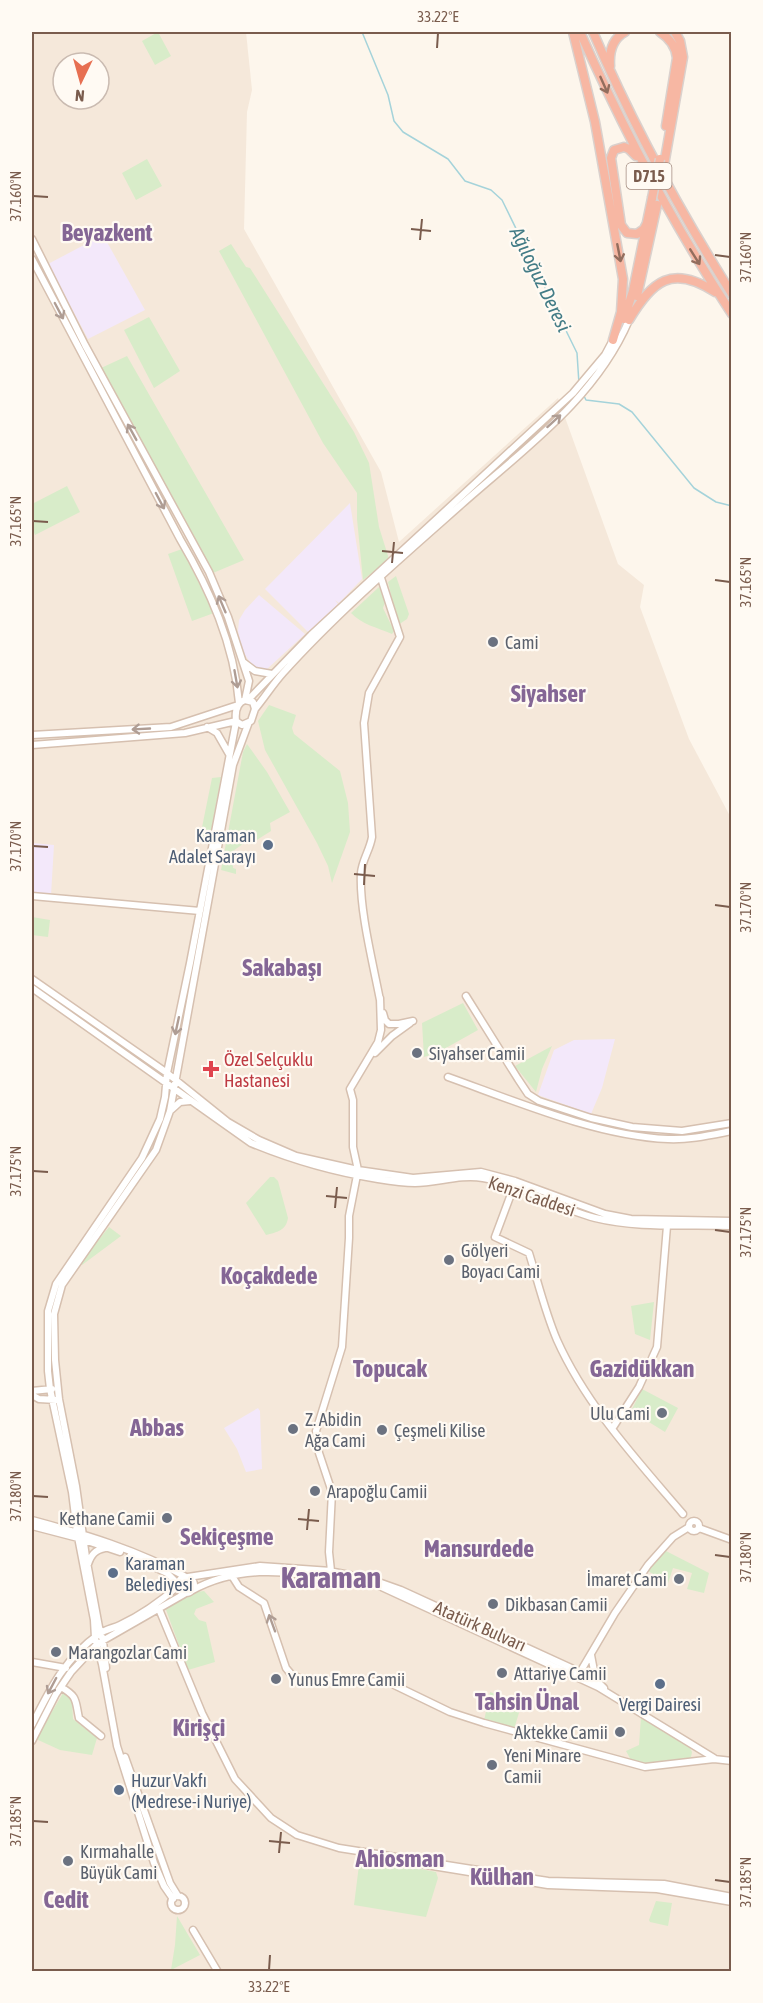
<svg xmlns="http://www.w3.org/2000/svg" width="763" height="2003" font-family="'Asap Condensed',sans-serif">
<rect width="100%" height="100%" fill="#fdf6ec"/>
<path fill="#f5e8da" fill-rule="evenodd" d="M32,32h214l6,58 -5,22 -3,117 137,243 18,70 159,-144 60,166 26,21 -4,22 49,132 42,79v1153l-699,1zM63,63h36v36h-36z"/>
<path fill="#f3e8fa" d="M103,235l42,75 -57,29 -40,-75z
M350,503l12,76 -23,24 -4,-3 3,4 -30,28 -43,-43z
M259,595l46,39 -39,36h-7l-8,-6 -9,-14 -4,-19 1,-11 6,-10z
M32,843l22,2 -3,50 -19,-2z
M615,1039l-13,49 -11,26 -53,-19 16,-45 20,-10z
M258,1408l2,3 2,58 -16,3 -9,-23 -13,-21z"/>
<path fill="#d8ecc9" d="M158,32l13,24 -16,9 -13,-24z
M147,159l15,27 -26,14 -14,-27z
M231,244l15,23 4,1 104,164 15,31 10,64 10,32 -26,21 -6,-61v-26l-34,-50 -104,-192z
M149,317l31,54 -26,17 -30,-58z
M127,356l117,204 -31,13 -112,-205z
M67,486l13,26 -45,23 -3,-7v-24z
M182,549l32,64 -22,8 -24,-67z
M396,576l13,38 -2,5 -9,6 -10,-43z
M379,587l6,15 -2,6 11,23 -2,3c-14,-6 -31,-10 -41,-21z
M269,705l27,10 -4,13 2,6 46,37 8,32 2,29 -18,51 -4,-17 -11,-23 -52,-93 -7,-29z
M247,744l20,28 23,40 -20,11 1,8 -19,12 -5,-2 -14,10v17l3,1v5l-15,-4 22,-118z
M221,777l-12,65h-10l13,-64z
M32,917l18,3 -2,17 -16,-2z
M463,1003l15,27 -41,23 -13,4 -2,-34z
M552,1046l-10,23 -6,23 -21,-26z
M270,1177h4l4,4 10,37c-2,13 -11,14 -22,17l-20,-32z
M109,1227l12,9 -39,29 -2,-2z
M654,1302l-4,38 -15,-6 -4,-28z
M642,1389l36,19 -13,24 -34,-21z
M664,1550l45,23 -5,20 -17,-4 5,-16 -19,-5 -5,15 -20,-12z
M204,1591l10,11 -18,7 -2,5 5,6 7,2 9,40 -27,8 -23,-63 25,-14z
M490,1692l32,11 -8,26 -30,-8z
M63,1693l9,5 1,21 24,19 -5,17 -32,-5 -24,-11z
M641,1717l49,31 2,4 -1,5c-16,9 -42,10 -59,5l-6,-11 13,-6z
M360,1857l76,15 2,6 -12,39 -72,-12z
M656,1901l16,2 -4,23 -18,-4 -1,-2z
M177,1916l23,39 -29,15 4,-25z"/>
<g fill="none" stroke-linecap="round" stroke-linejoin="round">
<path stroke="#a5d3da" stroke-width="1.5" d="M362,32l26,63 6,26 9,11 45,27 17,22 26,9 11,10 75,153 2,31
M583,394l3,6 33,4 13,8 62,76 22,14 16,4"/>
<g stroke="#d6c0b0" stroke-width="9">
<path id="secondary" d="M32,239l53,106 124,227 19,45 21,64 -4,19
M32,259l148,280c30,51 54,105 59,164
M243,662l12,9 17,3
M245,700l8,2 2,7 -4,12 -9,4 -6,-4c-1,-9 0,-18 9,-21z
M248,700l63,-65 262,-242 32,-38 8,-15
M255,709c10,-12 18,-25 28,-36 54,-60 119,-116 179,-169 62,-55 134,-106 167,-184
M207,727l10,6 12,21
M32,735l139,-8 67,-22
M32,745l153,-12 51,-12
M32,896l168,15
M32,979l135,94 61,49 31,18 37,16 62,14 55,8 68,-6 34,9 90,33 26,5 101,2
M32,988l219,155c41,17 83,29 127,36 12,2 25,4 37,4 22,0 45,-9 68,-5 40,7 73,30 112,40 45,11 91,6 137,8
M466,996l52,83 10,15 11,7 52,17 41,9 50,4 50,-8
M380,1000c-7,-37 -21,-91 -19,-127 1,-13 9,-23 11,-36l-8,-114 5,-30 31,-56 -19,-59
M383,1013l2,7 4,4h10l14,-3
M375,1053l17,-17 18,-13
M448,1077c67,24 149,59 220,62 21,1 43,-4 64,-8
M170,1111l10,-9 10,-1
M514,1186l-19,51 34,16c9,29 16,59 28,87 29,65 80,120 126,174
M32,1391l20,-2
M32,1395l7,4 17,1
M612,1429l27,-42 18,-40 10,-121
M32,1520c52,14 106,30 154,57
M689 1526a5 5 0 1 1 10 0a5 5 0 1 1-10 0Z
M32,1526l46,12 42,14
M699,1528l33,12
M130,1556l37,17 11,11
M88,1564c3,-9 7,-14 17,-16
M334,1572l36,7 31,11 179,82 16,8 8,8
M232,1576l7,11 25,16 22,65 5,6 10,5 87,3 62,30 34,11 161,44 69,-8 18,2
M178 1585a8 8 0 1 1 16 0a8 8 0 1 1-16 0Z
M188,1577l72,-11 71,5 -2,-19 3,-60 -13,-39 -3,-22 26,-84 7,-109v-22l9,-46 -5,-23v-47l-3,-11 28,-47 3,-12 -1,-32
M332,1581l14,-1 29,4 223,103 116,71
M191,1591c43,-24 93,-23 138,-10
M159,1609l43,104 33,66 36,39 26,17 42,13 209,33 116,3 68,13
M591,1655l5,26
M32,1662l34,6
M106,1668l-3,-27 -4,-14 -13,-70 -10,-71 -17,-87 -4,-39 -1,-46 8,-29 94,-135 14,-39 63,-346 16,-43
M579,1674l36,-61 33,-48 25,-28 16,-10
M61,1687c17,10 14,13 18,31l22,18
M32,1725c18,-36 33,-67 67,-91 7,-5 15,-6 21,-9 21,-10 41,-24 58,-39
M32,1741l24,-47 15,-22 26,-28 89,-51
M125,1757l45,126 8,13
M396,1860l152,25 109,4 75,13
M171 1903a7 7 0 1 1 14 0a7 7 0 1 1-14 0Z
M173,1899l-9,-13 -10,-23 -37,-117 -15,-82 -7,-26 -1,-18 -17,-88 -5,-40 -22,-103 -2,-18v-60l8,-27 86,-126 18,-39 5,-22 2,-24 23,-110 46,-241
M193,1930l25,42"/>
</g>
<g stroke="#dad1cd" stroke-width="11">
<path id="highway" d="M573,32l22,90 28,157 -2,33 -8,28
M580,32c44,99 92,191 152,282
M593,32c39,91 86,178 139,262
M660,32c9,6 16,14 17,26l-11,68
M610,66c-1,-14 2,-27 15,-34
M636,156l-7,-7 -5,-2 -10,3 -3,8 10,67 6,8 10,1 7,-5 4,-8
M664,165l19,-108 -3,-16 -5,-9
M637,296l20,-91
M624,319l9,-28 19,-93
M629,320c23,-39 43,-56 86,-28"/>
</g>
<use href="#secondary" stroke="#fff" stroke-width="6"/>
<use href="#highway" stroke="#f7b7a3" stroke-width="8"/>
<g stroke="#dad1cd" stroke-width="11" stroke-linecap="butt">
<path id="highway-bridge" d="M652,198l8,-39"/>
</g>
<use href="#highway-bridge" stroke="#f7b7a3" stroke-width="8"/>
</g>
<defs><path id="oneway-shaft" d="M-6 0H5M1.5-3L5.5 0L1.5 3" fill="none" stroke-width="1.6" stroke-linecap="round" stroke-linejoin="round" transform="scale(1.5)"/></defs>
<g stroke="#936e5e">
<use href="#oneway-shaft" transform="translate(604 85) rotate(66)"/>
<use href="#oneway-shaft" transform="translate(619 253) rotate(79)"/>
<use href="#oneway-shaft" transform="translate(695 257) rotate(58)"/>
</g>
<g stroke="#af9d94">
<use href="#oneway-shaft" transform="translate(59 311) rotate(62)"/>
<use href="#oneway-shaft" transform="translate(554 421) rotate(-42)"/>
<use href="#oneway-shaft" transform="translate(132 432) rotate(-119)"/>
<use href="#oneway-shaft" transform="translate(160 501) rotate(62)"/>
<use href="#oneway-shaft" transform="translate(222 604) rotate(-113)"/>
<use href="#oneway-shaft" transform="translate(236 679) rotate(80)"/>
<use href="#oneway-shaft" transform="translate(141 729) rotate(177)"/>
<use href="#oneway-shaft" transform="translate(177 1026) rotate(102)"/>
<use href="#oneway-shaft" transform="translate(272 1623) rotate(-110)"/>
<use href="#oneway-shaft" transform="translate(52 1686) rotate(118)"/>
</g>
<path fill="none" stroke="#7a5c4d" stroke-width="2" d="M437,48l1,-15M33,196l15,1M411,229l20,2M420,240l2,-21M715,255l15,2M33,521l15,1M382,551l21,2M392,563l2,-21M715,580l15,2M33,846l15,1M354,874l21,2M364,885l1,-21M715,905l15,2M33,1171l15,1M326,1196l21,2M335,1208l2,-21M715,1230l15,2M33,1496l15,1M298,1519l21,2M307,1530l2,-21M715,1555l15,2M33,1821l15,1M269,1841l21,2M279,1853l2,-21M715,1880l15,2M269,1970l1,-15"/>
<g fill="#6b7280" stroke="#fffaf3" stroke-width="2">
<circle cx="493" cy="642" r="6"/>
<circle cx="417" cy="1053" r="6"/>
<circle cx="449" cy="1260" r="6"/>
<circle cx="662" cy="1413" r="6"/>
<circle cx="293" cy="1429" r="6"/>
<circle cx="382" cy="1430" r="6"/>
<circle cx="315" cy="1491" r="6"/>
<circle cx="167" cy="1518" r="6"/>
<circle cx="679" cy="1579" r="6"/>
<circle cx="493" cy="1604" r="6"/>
<circle cx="56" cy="1652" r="6"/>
<circle cx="502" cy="1673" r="6"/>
<circle cx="276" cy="1679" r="6"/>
<circle cx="620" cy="1732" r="6"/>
<circle cx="492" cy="1765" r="6"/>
<circle cx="68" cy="1861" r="6"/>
</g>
<g fill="#5c6f8a" stroke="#fffaf3" stroke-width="2">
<circle cx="268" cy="845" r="6"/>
<circle cx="113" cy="1573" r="6"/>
<circle cx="660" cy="1684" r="6"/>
<circle cx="119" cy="1790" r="6"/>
</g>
<path fill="#e0444e" stroke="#fffaf3" stroke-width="2" d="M208 1060h6v6h6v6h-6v6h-6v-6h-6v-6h6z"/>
<g text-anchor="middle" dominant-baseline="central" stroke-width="4.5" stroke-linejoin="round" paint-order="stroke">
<rect fill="#fffaf3" stroke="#a28b7f" stroke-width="1.5" x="626.5" y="163" width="45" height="26" rx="4.5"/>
<g font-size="16" font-weight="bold" fill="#7a5c4d">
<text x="649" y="176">D715</text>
</g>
<g font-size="18" fill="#5b616d" stroke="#fffaf3" text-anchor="start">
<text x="505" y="642">Cami</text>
<text x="429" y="1053">Siyahser Camii</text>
<text x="461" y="1250">Gölyeri<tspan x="461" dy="21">Boyacı Cami</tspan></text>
<text x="650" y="1413" text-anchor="end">Ulu Cami</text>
<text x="305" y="1419">Z. Abidin<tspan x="305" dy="21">Ağa Cami</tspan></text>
<text x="394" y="1430">Çeşmeli Kilise</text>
<text x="327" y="1491">Arapoğlu Camii</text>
<text x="155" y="1518" text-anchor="end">Kethane Camii</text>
<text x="667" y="1579" text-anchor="end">İmaret Cami</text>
<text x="505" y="1604">Dikbasan Camii</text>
<text x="68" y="1652">Marangozlar Cami</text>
<text x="514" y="1673">Attariye Camii</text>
<text x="288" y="1679">Yunus Emre Camii</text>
<text x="608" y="1732" text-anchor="end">Aktekke Camii</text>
<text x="504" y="1755">Yeni Minare<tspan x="504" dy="21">Camii</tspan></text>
<text x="80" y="1851">Kırmahalle<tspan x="80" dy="21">Büyük Cami</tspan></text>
</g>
<g font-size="18" fill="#4e5e75" stroke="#fffaf3" text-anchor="start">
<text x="256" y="835" text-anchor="end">Karaman<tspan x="256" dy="21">Adalet Sarayı</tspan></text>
<text x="125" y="1563">Karaman<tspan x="125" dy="21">Belediyesi</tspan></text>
<text x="660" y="1704" text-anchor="middle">Vergi Dairesi</text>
<text x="131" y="1780">Huzur Vakfı<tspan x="131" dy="21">(Medrese-i Nuriye)</tspan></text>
</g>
<g font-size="18" fill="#be3a42" stroke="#fffaf3" text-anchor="start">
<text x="224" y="1059">Özel Selçuklu<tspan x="224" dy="21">Hastanesi</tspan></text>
</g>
<g font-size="18" fill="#7a5c4d" stroke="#fffaf3">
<text transform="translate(532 1196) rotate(19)">Kenzi Caddesi</text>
<text transform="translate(480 1626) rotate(24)">Atatürk Bulvarı</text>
</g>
<g font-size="20" font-style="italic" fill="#437c86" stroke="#fffaf3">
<text transform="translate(541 279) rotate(64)">Ağıloğuz Deresi</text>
</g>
<g font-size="24" font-weight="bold" fill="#846695" stroke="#fffaf3">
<text x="107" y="232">Beyazkent</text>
<text x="548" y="693">Siyahser</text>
<text x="282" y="967">Sakabaşı</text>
<text x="269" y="1275">Koçakdede</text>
<text x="390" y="1368">Topucak</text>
<text x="642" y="1368">Gazidükkan</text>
<text x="157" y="1427">Abbas</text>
<text x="227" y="1536">Sekiçeşme</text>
<text x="479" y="1548">Mansurdede</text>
<text x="527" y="1701">Tahsin Ünal</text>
<text x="199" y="1727">Kirişçi</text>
<text x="400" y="1858">Ahiosman</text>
<text x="502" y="1876">Külhan</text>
<text x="66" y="1899">Cedit</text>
</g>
<g font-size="30" font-weight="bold" fill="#846695" stroke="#fffaf3">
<text x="331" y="1577">Karaman</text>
</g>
</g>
<rect width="763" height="2003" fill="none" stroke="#fffaf3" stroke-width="66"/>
<g transform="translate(81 81) rotate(185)"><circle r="28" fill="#fffaf3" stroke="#cabbb1" stroke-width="1.5"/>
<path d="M0-4.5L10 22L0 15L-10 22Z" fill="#e76f51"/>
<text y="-9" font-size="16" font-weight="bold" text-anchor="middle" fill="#7a5c4d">N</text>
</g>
<rect x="33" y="33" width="697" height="1937" fill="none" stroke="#7a5c4d" stroke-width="2"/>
<g font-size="15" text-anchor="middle" fill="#7a5c4d">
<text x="438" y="22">33.22°E</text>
<text transform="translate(16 196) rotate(-90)" y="5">37.160°N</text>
<text transform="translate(746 257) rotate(-90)" y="5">37.160°N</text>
<text transform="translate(16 521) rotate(-90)" y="5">37.165°N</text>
<text transform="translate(746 582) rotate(-90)" y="5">37.165°N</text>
<text transform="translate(16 846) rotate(-90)" y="5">37.170°N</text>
<text transform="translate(746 907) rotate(-90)" y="5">37.170°N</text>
<text transform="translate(16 1171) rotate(-90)" y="5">37.175°N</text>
<text transform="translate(746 1232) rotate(-90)" y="5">37.175°N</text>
<text transform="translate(16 1496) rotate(-90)" y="5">37.180°N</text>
<text transform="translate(746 1557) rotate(-90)" y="5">37.180°N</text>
<text transform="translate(16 1821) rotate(-90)" y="5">37.185°N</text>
<text transform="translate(746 1882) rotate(-90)" y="5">37.185°N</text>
<text x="269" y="1992">33.22°E</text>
</g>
</svg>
